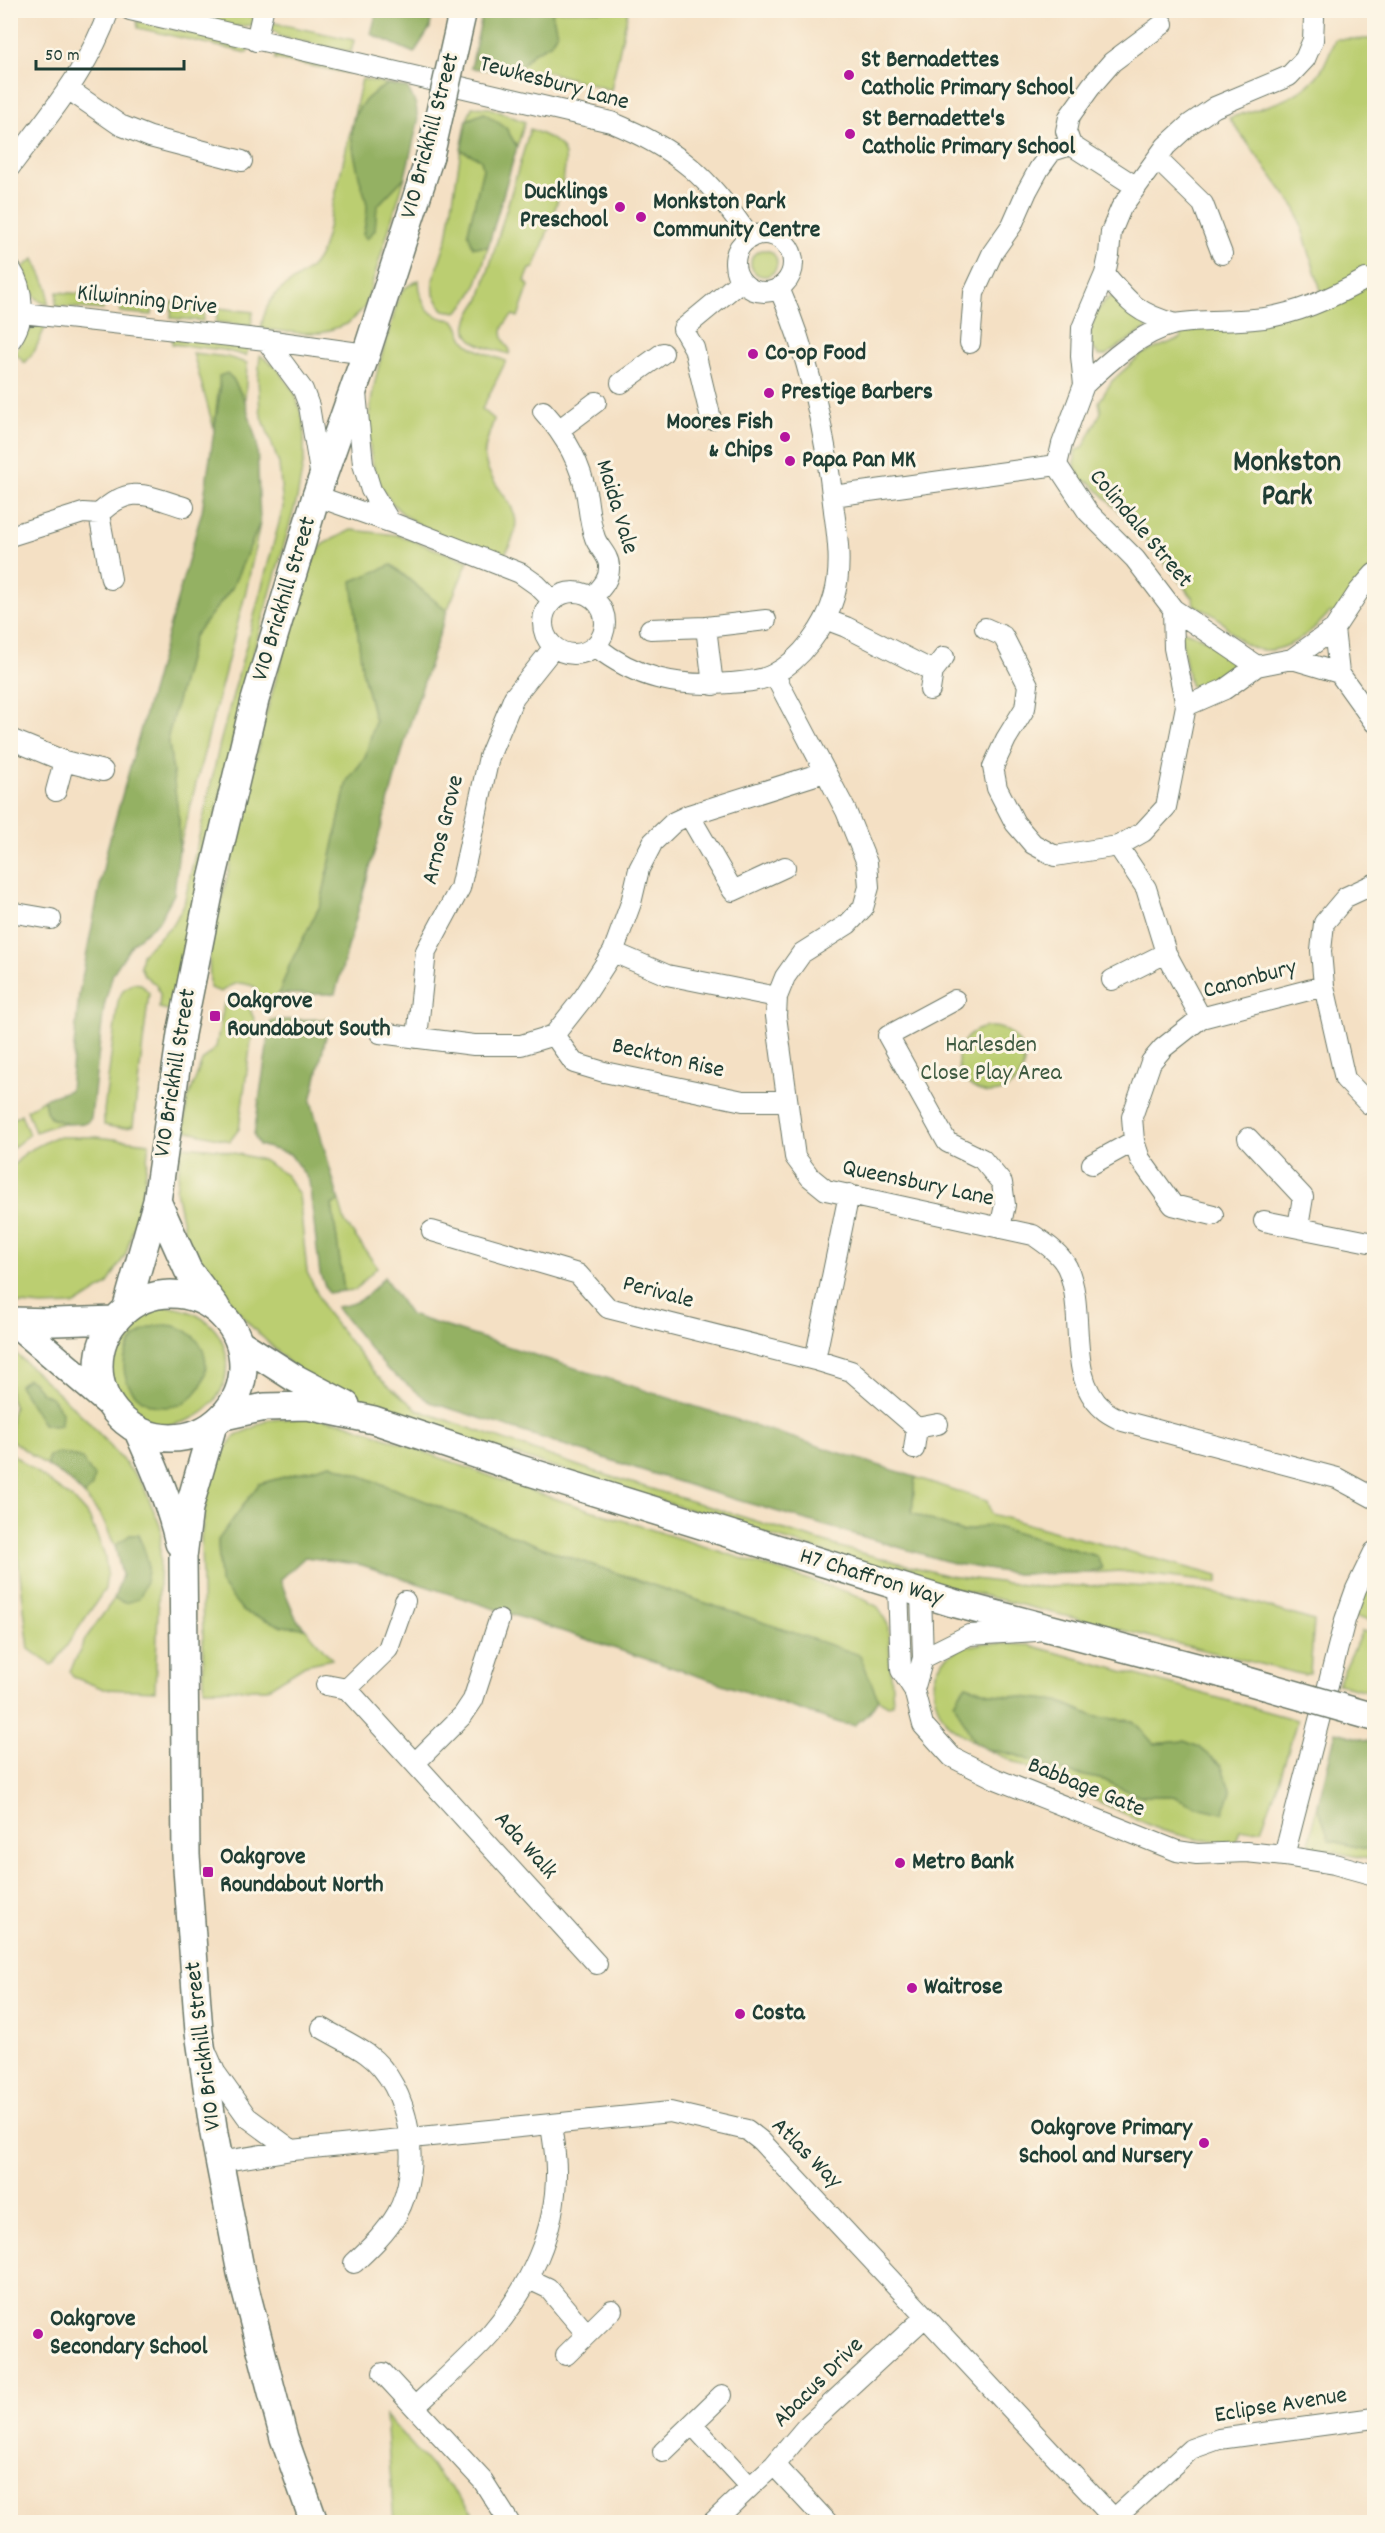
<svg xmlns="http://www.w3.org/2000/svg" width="1385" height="2533" font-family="Dekko,sans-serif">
<rect width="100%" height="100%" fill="#fcf5e5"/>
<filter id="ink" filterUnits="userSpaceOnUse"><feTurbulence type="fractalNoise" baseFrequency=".0167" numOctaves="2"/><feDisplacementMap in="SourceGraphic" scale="12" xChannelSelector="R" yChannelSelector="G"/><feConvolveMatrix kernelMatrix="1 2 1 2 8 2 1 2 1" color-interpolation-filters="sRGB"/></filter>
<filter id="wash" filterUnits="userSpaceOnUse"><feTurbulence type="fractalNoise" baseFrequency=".008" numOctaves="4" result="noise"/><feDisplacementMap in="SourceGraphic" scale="24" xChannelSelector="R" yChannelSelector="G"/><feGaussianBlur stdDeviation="1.35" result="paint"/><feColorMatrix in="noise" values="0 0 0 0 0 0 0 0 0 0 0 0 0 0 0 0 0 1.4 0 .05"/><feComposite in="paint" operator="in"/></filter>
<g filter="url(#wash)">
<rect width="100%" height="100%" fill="#f4e0c4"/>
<path fill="#bbce71" stroke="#6d8652" stroke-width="1.5" d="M165,11h62l27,6 -1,8 -25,2z
M554,11h74l-17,79 -66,-19 -29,1 17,-19 17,-9 7,-11 -5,-20z
M137,21l112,26 -1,6 -110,-25z
M270,22l84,18 -3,12 -70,-15 -9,-8z
M1335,39h39v526l-38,50 -6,-3c-20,23 -57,53 -88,30 -9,-6 -15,-16 -23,-23 -7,-6 -17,-10 -25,-14l-1,-7 -49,-61 -53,-54 -12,-4 -4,-14v-14l8,-3 18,-36 -2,-10 13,-21 30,-27 39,-16 -1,-6 145,-28 -29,-95 -67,-91c32,-11 73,-17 93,-49 5,-9 9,-20 13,-30z
M276,54l72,15v4l-73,-14z
M362,79l26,5c-46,26 -39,49 -28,95 2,9 7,19 7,28 0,9 -2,19 -4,28l14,-29 28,-29 -40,130 -18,17 -26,9h-22l-38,-4c8,-55 48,-41 61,-80 6,-15 8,-33 12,-49 10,-40 19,-81 28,-121z
M472,107l18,1 35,14 -8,25 -11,-19 -22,-15 -17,7z
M530,129c11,5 28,10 34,23 8,17 -22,96 -30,116l-4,1 -5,12 4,5 -11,31 -5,-2c-14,12 -14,21 -3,35l-1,4c-17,-6 -50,-9 -41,-34 2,-7 8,-15 12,-21z
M461,150l20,9 2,10 -15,63 5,15h15c-7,24 -11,48 -31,65l-14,-2 -9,-15 -1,-15 14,-42z
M751 263a13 13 0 1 1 26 0a13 13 0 1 1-26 0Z
M34,259l14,30v15c-17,-1 -19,-24 -25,-37z
M419,280c1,24 9,39 35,40 6,6 6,15 12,22 8,9 28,14 40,19l-24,48 12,10c-3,11 -12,31 -9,41 9,39 50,46 20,94 -35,-10 -89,-22 -112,-50 -42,-49 -20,-125 -2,-179 3,-10 6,-27 12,-35 3,-4 11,-7 16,-10z
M57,292l47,4 -1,14 -47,-4z
M1113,296l39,29 -46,30 -7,1c-3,-4 -7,-9 -8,-13 -3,-14 8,-43 22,-47z
M122,299l31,3 -1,13 -32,-3z
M172,302l33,4 -2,15 -32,-3z
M218,308l35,4 -2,14 -35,-4z
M47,323l-12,27 -10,13 -10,-10c9,-15 13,-28 32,-30z
M172,337l66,8 10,4 -2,7 -22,-6 -52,-6z
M193,353l34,4 20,6 -2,38 -12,-22 -6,-5 -7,2 -6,53z
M260,355l17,13 18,25 9,31v35l-7,40 -48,169 -77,343 -13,-3 1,-14 -4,-9 -12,-10 -4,-9 2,-12 32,-31 10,-19 36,-161 63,-235 -4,-44 -19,-53 -2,-31z
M260,523l-13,64 -68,262v-28l-11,-85 26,-100 38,-48z
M351,530l46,5 71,26 -21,50 -55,-46 -30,105 13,51 -10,37 -18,23 -26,123 -31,60 -11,30 -15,10 -9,-17c-15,-6 -22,-5 -34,5l-11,-4 -1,-35 56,-235 42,-150 16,-24z
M1180,630c17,4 51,19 53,39l-35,20 -8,-4z
M133,983l8,1 8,9 -16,133c-8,4 -21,1 -29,-1v-14l14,-110 5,-11z
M236,997l13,10 5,12 -15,110 -9,12 -46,-11 3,-28 15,-41 14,-14 8,-43z
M958 1060a33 33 0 1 1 66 0a33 33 0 1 1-66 0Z
M44,1099l2,12 5,7 17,6h-10l-23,8 -8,-22z
M21,1114l8,21 -18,14v-28z
M55,1137h41l53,6 -5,44 -18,67 -19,31 -32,20 -33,1 -31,-3v-135l15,-16z
M182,1146l35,3 46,11 23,15 13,20 8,77 19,40 51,64 41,34 175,61 257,79 99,26 91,11 79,-2 85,6 54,13 56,17 -4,52 -6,2 -420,-104 -498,-157 -82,-37 -52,-50 -40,-46 -27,-46 -9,-45z
M339,1201l6,21 32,45 -22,23 -11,1 -12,-87z
M160,1306c43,2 74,28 65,74 -4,16 -17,31 -32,38 -76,36 -130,-85 -33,-112z
M11,1349l76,71 38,43 18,22 18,43 -6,163 -51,-2 -31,-12 -3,-6 16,-33 28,-39 12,4 4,-68 -15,11 -14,-30 -17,-21 8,-8 -11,-29 -22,-5 -10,3 -3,9 -35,-25v-22l3,-11 -4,-9z
M310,1417l36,6 188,69 322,103 22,12 10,18 5,79 -5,1 -10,-6 -19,-44 -302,-102 -226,-89 -72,20 -41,57 2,42 62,43 23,2 27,31 -27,6 -38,24h-63l-3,-152 10,-71 23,-29 34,-17z
M11,1453l64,48 14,16 15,36 3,20 -2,16 -50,74 -4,2 -22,-16 -15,-124 -3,-5z
M915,1477l72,24 4,13 227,62v7l-99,-12 -29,2 12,-5 -6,-12 -107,-31 -27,7 -50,-19z
M1374,1564v58l-22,-6z
M1362,1631l12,3v58l-36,-8z
M985,1643l44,2 268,75 -18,62 -18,47 -21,1 -4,12 -36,-2 -40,-10 -174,-81 30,6 36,14 52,11 34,16h35l24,11 34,-15 -10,-27 -22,-18 -15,-6 -30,3 -21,-23 -37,-4 -38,-16 -66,-7 -26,-9 -12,17 20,40c-8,-6 -21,-12 -27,-19 -18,-25 -20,-57 10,-73 7,-4 19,-5 28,-7z
M1318,1805l11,35 45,11v9l-49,-10 -16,-7z
M386,2416l95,106h-87z"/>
<path fill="#94b163" stroke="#5a774c" stroke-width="1.5" d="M377,11h55l-2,17 -16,25 -43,-19z
M483,11h71l-2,2 5,20 -7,11 -17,9 -17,19 -45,-4z
M388,84l20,4 8,17 2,17 -13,55 -28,29 -2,24 -8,9 -4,-4c2,-9 4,-19 4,-28 0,-9 -5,-19 -7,-27 -11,-47 -18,-70 28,-96z
M484,113l22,15 11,19 -29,100h-15l-5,-15 15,-63 -2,-10 -20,-9 6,-30z
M227,373l6,6 12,22 12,42 3,80 -28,65 -38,48 -26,100 11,85v28l-5,45 -15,27 -26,22 -20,30 -9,33 -13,112 -4,5 -19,1 -17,-6 -5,-7 -2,-12 26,-9 9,-96 28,-145 95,-338 18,-120 -1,-15z
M391,565l56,46 -38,116 -74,267h-56l11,-30 31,-60 26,-123 18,-23 10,-37 -13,-51 -10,-89z
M330,1019l-19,82 28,100 -7,4 12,86 -16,2 -8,-19 -11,-93 -19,-27 -31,-9 -5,-10 17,-115z
M384,1277l26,38 505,162 -3,36 50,19 27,-7 107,31 6,12 -12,5 -73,1 -61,-10 -249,-73 -277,-89 -44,-34 -50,-61c25,-3 33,-12 48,-30z
M124 1366a41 41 0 1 1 82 0a41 41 0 1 1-82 0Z
M28,1379l5,3 8,10 10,5 11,15 -1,13 -8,1 -10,-2 -24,-39z
M59,1453l22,5 13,18 -2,11 -8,8 -15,-15 -23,-15 3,-9z
M331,1464l226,89 303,102 18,44 -9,14 -14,12 -12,-1 -481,-159 -57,-8 -25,23 16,38 9,10 -23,-2 -38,-14 -24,-29 -2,-43 41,-56z
M130,1535h8c13,27 14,35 1,64l-13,4 -12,-4 8,-24 -7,-29z
M966,1685l26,9 66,7 38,16 37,4 21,23 30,-3 15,6 22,18 10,27 -8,21 -26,-6 -24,-11h-35l-34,-16 -52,-11 -36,-14 -30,-6 -12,-7 -20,-40z
M1336,1732l38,10v109l-45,-11 -11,-35z"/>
</g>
<g filter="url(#ink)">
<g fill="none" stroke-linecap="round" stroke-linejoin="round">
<g stroke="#6a7666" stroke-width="22">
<path id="street" d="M130,10l481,112c68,28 98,55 139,116
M256,41l7,-31
M68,89l52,36 30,12 92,24
M1071,145l64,41
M1157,159l46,45 19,50
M10,167c37,-50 79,-97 99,-157
M735 263a29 29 0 1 1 58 0a29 29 0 1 1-58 0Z
M10,268c15,22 16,52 0,73
M1105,274c24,29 32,39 70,50
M22,313l244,27 100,14
M266,340l37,50 6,16 12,72
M970,343l4,-50 19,-41 19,-27 15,-34 12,-22 13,-18 19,-6 -5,-14 3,-14 23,-32 20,-23 51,-38
M621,383l42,-30
M1084,385c25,-24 57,-53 91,-61 24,-5 54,-2 79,-5 40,-3 77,-21 112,-40
M356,393l7,71 8,26 19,32
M543,411c22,24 38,53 44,86 2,14 3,27 8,41 3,9 14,18 14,28 1,14 -8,22 -17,32
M711,419l-17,-71 -11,-19 58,-48
M560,429l36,-27
M1057,465l5,-21 22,-59 -3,-29 1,-28 23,-54 4,-19 2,-23 10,-24 45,-62 24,-22 25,-17 74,-31 16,-17 8,-19 1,-22 -2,-8
M1057,465l31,47 47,47 38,50 84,57 35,-7 47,14 35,49
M316,496l74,26 130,51 17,12 15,15
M833,496l224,-31
M99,514l12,65
M10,536l73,-23 16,1c32,-31 48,-18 85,-7
M543 623a31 31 0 1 1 62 0a31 31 0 1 1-62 0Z
M825,619l21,8 87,44
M706,627l7,58
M985,628l18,8 25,49 -3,23 -19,31 -13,28 4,21 18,35 18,21 22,12 63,-10 25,-14 23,-25 20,-101 -12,-58 -1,-39
M650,629l56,-2 60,-7
M1334,629l5,44
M595,646c42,33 82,41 135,37 14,-1 32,-2 44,-9 27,-14 52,-48 60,-77 8,-28 4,-58 0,-86 -8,-76 -24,-153 -55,-223
M1292,659l42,-30 25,-38 15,-17
M774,674l72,137 21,52 2,24 -6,21 -15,16 -46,29 -17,24 -8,20 -1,19 19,141 15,20 16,13 207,45c13,9 27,18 34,32 20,43 -2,109 36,142 5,5 14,9 20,12l214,57 37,20
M930,690l3,-19 11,-14
M1186,706l39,-17 32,-23
M10,739l54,22 39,10
M56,791l8,-30
M689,815l44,76 52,-24
M1118,846l28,42 20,65 35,65
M1374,884l-28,13 -22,26 -3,28 3,35 21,93 24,25 5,1
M10,912l41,7
M613,952l54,23 110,22
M1112,980l54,-27
M955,1000l-67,36 59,106 35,17 20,24 3,22 -5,23
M380,1033l94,12h47l33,-10 30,-38 29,-45 18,-49 8,-34 14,-27 21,-20 15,-7 136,-43
M554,1035l20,28 30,9 139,29h44
M417,1038l9,-87 34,-63 29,-131 25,-60 40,-50
M1248,1138l55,59 -5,30
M1092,1164l42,-23
M1213,1215l-40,-10 -33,-46 -6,-18 -2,-24 19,-55 12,-14 38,-30 123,-32
M1264,1221l110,22
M432,1231l146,43 30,34 207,52 36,11 66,57
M815,1360l34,-166
M917,1428l21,-4
M914,1449l3,-21
M1374,1552l-18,37 -11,31 -61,236 50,8 40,11
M898,1586l3,84 13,20 9,-32 -2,-64
M923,1658l46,-23 68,-4
M326,1685l21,4 250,275
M347,1689l41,-40 17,-48
M914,1690l9,35 29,32 44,22 181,72 20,3 49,-2 38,4
M415,1763l48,-48 10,-15 26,-80
M322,2028c15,9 31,16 45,26 44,32 56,114 30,160 -11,19 -27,34 -43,49
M208,2056l7,16 32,45 45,33
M219,2162l73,-12 378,-38 77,18 14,11 356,381
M529,2279l19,9 38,45
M566,2355l46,-45
M383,2373l100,108 26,41
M415,2407c25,-24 53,-48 76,-74 38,-45 66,-102 65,-163 0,-15 -3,-30 -5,-45
M692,2424l58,63 -37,35
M663,2452l59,-57
M774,2465l53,57
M750,2487l24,-22 33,-39 118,-109
M1114,2519l77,-70 28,-10 155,-21"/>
</g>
<g stroke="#6a7666" stroke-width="30">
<path id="secondary" d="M157,1201l31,69 28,37
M99 1366a72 72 0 1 1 144 0a72 72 0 1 1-144 0Z
M126,1310l31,-109 24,-167 30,-150 44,-184 61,-204 50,-142 64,-198
M10,1321l45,1 61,-2
M14,1322l95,81
M240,1343l53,34 53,28
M224,1416l41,-9 43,-1 66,14 143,48 436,135 270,71
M213,1425l-24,83 -6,49 3,298 13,177 15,102 27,139 43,165 30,84
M137,1429c17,38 33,74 42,114"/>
</g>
<use href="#street" stroke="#fff" stroke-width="20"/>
<use href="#secondary" stroke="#fff" stroke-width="27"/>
<g stroke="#6a7666" stroke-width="30" stroke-linecap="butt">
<path id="secondary-bridge" d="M430,156l33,-146
M1223,1674l151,43"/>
</g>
<use href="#secondary-bridge" stroke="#fff" stroke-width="27"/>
</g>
</g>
<g fill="#b5179e" stroke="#fcf5e5" stroke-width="2">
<circle cx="849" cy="75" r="6"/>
<circle cx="850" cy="134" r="6"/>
<circle cx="620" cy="207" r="6"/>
<circle cx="641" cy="217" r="6"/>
<circle cx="753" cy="354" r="6"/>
<circle cx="769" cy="393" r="6"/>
<circle cx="785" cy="437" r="6"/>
<circle cx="790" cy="461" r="6"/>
<rect x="209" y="1010" width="12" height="12" rx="3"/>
<circle cx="900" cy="1863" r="6"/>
<rect x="202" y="1866" width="12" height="12" rx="3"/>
<circle cx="912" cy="1988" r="6"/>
<circle cx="740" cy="2014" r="6"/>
<circle cx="1204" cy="2143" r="6"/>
<circle cx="38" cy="2334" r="6"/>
</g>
<g text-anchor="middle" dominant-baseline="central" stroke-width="6" stroke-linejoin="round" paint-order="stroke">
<g font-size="24" font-weight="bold" fill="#1f3d34" stroke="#fcf5e5" text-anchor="start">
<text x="861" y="61">St Bernadettes<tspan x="861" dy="28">Catholic Primary School</tspan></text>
<text x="862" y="120">St Bernadette's<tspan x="862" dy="28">Catholic Primary School</tspan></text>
<text x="608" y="193" text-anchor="end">Ducklings<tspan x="608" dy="28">Preschool</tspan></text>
<text x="653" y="203">Monkston Park<tspan x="653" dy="28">Community Centre</tspan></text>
<text x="765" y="354">Co-op Food</text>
<text x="781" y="393">Prestige Barbers</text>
<text x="773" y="423" text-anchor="end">Moores Fish<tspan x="773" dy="28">&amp; Chips</tspan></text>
<text x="802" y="461">Papa Pan MK</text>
<text x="227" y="1002">Oakgrove<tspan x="227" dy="28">Roundabout South</tspan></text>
<text x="220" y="1858">Oakgrove<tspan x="220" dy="28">Roundabout North</tspan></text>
<text x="912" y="1863">Metro Bank</text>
<text x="924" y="1988">Waitrose</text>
<text x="752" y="2014">Costa</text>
<text x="1192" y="2129" text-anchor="end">Oakgrove Primary<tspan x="1192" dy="28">School and Nursery</tspan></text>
<text x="50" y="2320">Oakgrove<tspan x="50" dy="28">Secondary School</tspan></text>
</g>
<g font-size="24" fill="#1f3d34" stroke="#fcf5e5">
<text transform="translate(554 84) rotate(15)">Tewkesbury Lane</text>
<text transform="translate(431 136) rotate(-75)">V10 Brickhill Street</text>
<text transform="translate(147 301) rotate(6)">Kilwinning Drive</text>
<text transform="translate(616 507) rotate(73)">Maida Vale</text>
<text transform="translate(1140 529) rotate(50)">Colindale Street</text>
<text transform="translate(285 599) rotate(-73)">V10 Brickhill Street</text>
<text transform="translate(444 830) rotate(-76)">Arnos Grove</text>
<text transform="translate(1250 980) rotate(-15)">Canonbury</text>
<text transform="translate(668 1059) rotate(13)">Beckton Rise</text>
<text transform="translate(176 1073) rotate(-81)">V10 Brickhill Street</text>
<text transform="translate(918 1184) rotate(12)">Queensbury Lane</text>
<text transform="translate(658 1293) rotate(15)">Perivale</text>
<text transform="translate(871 1578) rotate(17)">H7 Chaffron Way</text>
<text transform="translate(1086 1788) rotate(22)">Babbage Gate</text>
<text transform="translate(525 1846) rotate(48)">Ada Walk</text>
<text transform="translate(204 2046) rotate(-97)">V10 Brickhill Street</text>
<text transform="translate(806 2154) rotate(45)">Atlas Way</text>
<text transform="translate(819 2383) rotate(-45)">Abacus Drive</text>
<text transform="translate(1281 2406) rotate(-9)">Eclipse Avenue</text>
</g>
<g font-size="24" fill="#3e5a40" stroke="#fcf5e5">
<text x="991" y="1046">Harlesden<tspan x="991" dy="28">Close Play Area</tspan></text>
</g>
<g font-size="30" font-weight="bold" fill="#1f3d34" stroke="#fcf5e5">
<text x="1287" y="464">Monkston<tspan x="1287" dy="34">Park</tspan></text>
</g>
</g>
<rect width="1385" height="2533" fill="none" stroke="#fcf5e5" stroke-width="36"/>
<path d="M36 60v9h148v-9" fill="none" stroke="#1f3d34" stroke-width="3"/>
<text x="45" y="60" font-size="18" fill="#1f3d34" stroke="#fcf5e5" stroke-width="4.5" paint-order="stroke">50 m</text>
</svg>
